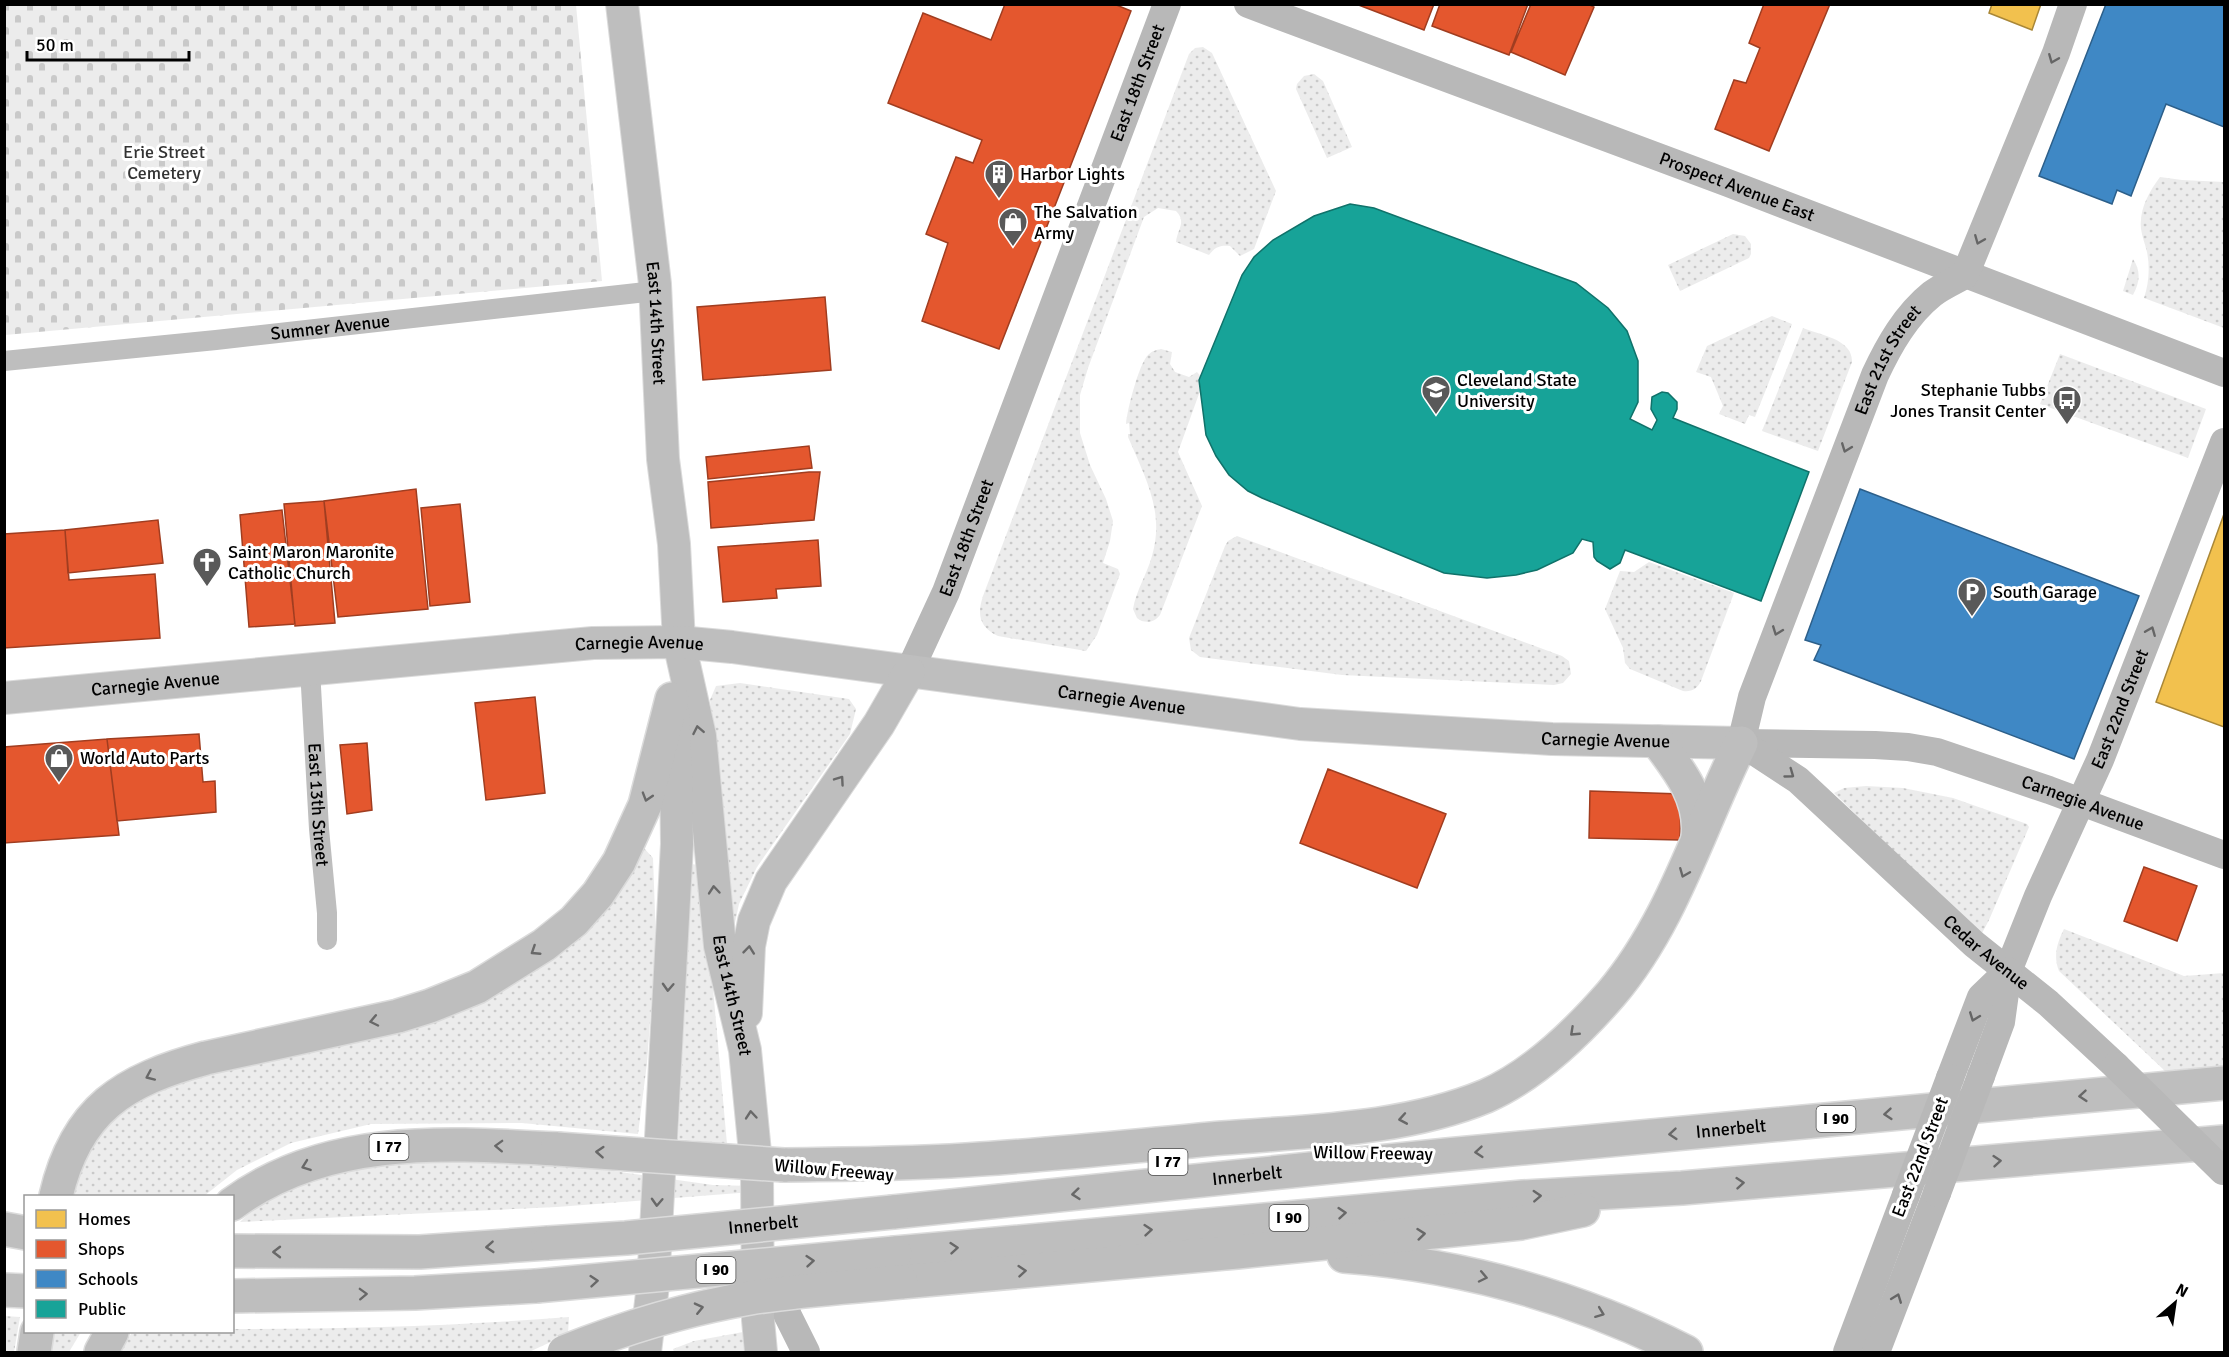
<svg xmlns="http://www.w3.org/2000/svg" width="2229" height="1357" font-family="Signika,sans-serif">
<defs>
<pattern id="grass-dots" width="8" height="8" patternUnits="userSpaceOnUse" patternTransform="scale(1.5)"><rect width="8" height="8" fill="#ececec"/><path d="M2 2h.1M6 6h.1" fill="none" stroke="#c9c9c9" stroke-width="1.8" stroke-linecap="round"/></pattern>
<pattern id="cemetery-stones" width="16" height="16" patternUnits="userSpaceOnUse" patternTransform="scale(1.5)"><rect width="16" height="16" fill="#ececec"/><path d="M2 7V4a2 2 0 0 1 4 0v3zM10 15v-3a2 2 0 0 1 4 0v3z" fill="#c9c9c9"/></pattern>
</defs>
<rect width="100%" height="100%" fill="#fff"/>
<path fill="url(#grass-dots)" d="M1203,47l9,6 64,138 -22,58 -14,7 -10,-10c-10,-1 -15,1 -21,9l-33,-13c1,-12 11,-20 0,-31l-18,-3 -14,9 -56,151 -8,27v38l10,32 16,34 7,22 -3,20 -7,22 15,6 2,5 -23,61 -11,16 -88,-15c-19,-9 -21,-22 -15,-40l206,-542 6,-6z
M1314,74l9,7 29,66 -25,11 -31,-69 1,-5 7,-8z
M2160,177l22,3 42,2v146l-80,-30c5,-15 6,-31 3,-46 -2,-8 -5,-16 -6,-23 -2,-20 8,-37 19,-52z
M1733,234l12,2 6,8v10l-2,4 -69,33 -12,-26z
M2133,259c8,12 7,23 0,36l-10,-4z
M1772,316l20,8 -37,93 -6,-2 -4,9 -26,-10 4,-8 -12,-29 -15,-5 11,-26z
M1803,328c17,7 50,11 49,34l-34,89 -56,-20z
M1161,349l11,3 -2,12 5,8 14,5 8,-5 7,8 -26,72 24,54 -42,109c-6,8 -16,9 -23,3l-4,-9c3,-18 14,-35 19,-53 13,-44 -7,-79 -24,-119v-3h2l-1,-11 -3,1c1,-14 13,-60 22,-69 4,-4 8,-5 13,-6z
M2060,354l146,55 -18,49 -148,-54z
M1237,536l325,120 7,5 2,13 -8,9 -9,2 -212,-10 -142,-18 -9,-7 -2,-12 36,-92 3,-5z
M1649,562l85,31 -33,88c-4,8 -9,11 -18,10l-53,-22 -5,-6 -2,-15 -18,-39 15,-38 14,1z
M740,683l109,16 7,10 -6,25 -93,133 -18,37 -5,23 -24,-227 6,-14z
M1866,786l37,2 50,10 74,26 2,3 -40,93 -9,17 -146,-144 10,-5z
M643,847l10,11 3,82 -9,123 -9,71 -116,-11 -151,1 -80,19 -54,27 -33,26h-134l1,-20 42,-65 61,-35 283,-66 79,-40 51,-42 48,-60z
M692,864l10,2 25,278 -49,-5z
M2064,929l120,47 40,-3v110l-42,4 -123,-116c-6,-15 -2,-28 5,-42z
M428,1153l178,17 107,15 38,1 1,6 -195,15 -317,15 17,-17 49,-28z
M4,1316l16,1 -6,35h-9z
M569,1317l-1,17 -39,18h-408l11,-20h100l1,-3c112,0 224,-3 336,-12z
M50,1332h31l-12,20h-23z
M743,1332l1,20h-70l-1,-3 21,-8z"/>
<path fill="url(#cemetery-stones)" d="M16,4l560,1 26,276 -597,54 -1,-329z"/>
<path fill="#f2c14e" stroke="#a98737" stroke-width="1.5" d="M1992,4h49l-9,26 -43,-17z
M2224,514v213l-68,-25z"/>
<path fill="#e4572e" stroke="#a03d20" stroke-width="1.5" d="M1005,4h109l17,7 -132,338 -77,-28 26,-78 -22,-9 30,-77 17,6 9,-23 -94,-37 35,-90 68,27z
M1356,4h78l-10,26z
M1440,4h88l-19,51 -77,-29z
M1531,4h57l6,3 -29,68 -54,-23z
M1764,4h66l-61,147 -54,-22 19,-49 12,3 14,-35 -11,-5z
M825,297l6,73 -128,10 -6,-73z
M809,446l3,22 -104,11 -2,-22z
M809,472h11l-6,48 -103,8 -3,-46z
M416,489l12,120 -90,8 -14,-116z
M324,501l11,122 -40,3 -11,-122z
M460,504l10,98 -40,4 -9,-98z
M282,510l13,114 -46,3 -9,-112z
M158,520l5,43 -95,10 -3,-43z
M65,530l4,50 86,-6 5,64 -156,10v-114z
M818,540l3,46 -45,3 1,9 -54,4 -5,-55z
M535,697l10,96 -59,7 -11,-97z
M199,734l4,48 12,-1 1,31 -99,9 -10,-82z
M107,739l12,96 -115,8v-96z
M367,743l5,67 -25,4 -7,-69z
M1328,769l118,45 -29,74 -117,-45z
M1590,791l91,3 -1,46 -91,-2z
M2144,867l53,19 -20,55 -53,-20z"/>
<path fill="#3f88c5" stroke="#2c5f8a" stroke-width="1.5" d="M2106,4h118v123l-58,-23 -35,92 -14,-6 -5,14 -73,-28z
M1860,489l279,107 -65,163 -260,-99 7,-15 -16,-5z"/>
<path fill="#17a398" stroke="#10726a" stroke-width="1.5" d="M1350,204l24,4 202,75 32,25 19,23 11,30v41l-8,17 22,11 5,-10 -6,-11 1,-12 10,-5 6,1 9,9v7l-4,9 136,54 -48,129 -136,-51 -5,13 -10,6 -13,-8 -3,-4 -1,-15 -11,-3 -9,14 -36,17 -21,5 -29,3 -43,-5 -182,-75 -14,-7 -19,-16 -13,-19 -10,-21 -7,-55 43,-105 12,-18 19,-17 41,-24z"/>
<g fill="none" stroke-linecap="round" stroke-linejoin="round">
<g stroke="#dbdbdb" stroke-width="34">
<g id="primary">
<path id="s9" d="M622,4l33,280 8,175 11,85 5,98 21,94 20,210 25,104 12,123 1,147 3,32"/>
<path id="s10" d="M4,698l589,-55 86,-1 53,5 568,77 252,15 189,4"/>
<path d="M746,1013l3,-67 5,-25 17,-40 108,-157 30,-52"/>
<path d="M645,1352l8,-67 24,-441 -1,-72 -3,-59"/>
</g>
</g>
<g stroke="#dbdbdb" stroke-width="36">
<g id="highway">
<path d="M1658,742c22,29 44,57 40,95"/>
<path d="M784,1165c65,-1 131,-1 197,-6 81,-5 162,-14 242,-21 87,-7 181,-8 263,-42 48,-21 91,-63 125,-102 62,-73 88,-167 130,-251"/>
<path d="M56,1196c20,-87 68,-116 150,-138l192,-42 32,-10 47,-19 67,-42 30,-24 24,-27 21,-32 26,-57 27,-106"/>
<path d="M232,1204c95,-70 214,-61 325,-55"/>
<path id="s11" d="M893,1212l554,-57 777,-72"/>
<path d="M4,1229l22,4"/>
<path d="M232,1251l188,1 128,-9"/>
<path d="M895,1253l628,-56 159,-9 542,-46"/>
<path d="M1344,1256c120,9 235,42 342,96"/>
<path d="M901,1282l336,-30 284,-29 62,-13"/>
<path d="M4,1290l22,1"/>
<path d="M232,1296l183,-3 121,-7"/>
<path d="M34,1352l3,-20"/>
<path d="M101,1352l11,-20"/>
</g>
</g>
<g stroke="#bebebe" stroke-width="20">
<path id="s1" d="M4,361l212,-21 439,-49"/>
<path id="s2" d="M310,669l9,160 8,84v27"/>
</g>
<g stroke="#b8b8b8" stroke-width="28">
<path id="s3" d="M1248,4l480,179 496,190"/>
<path id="s4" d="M909,672l37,-80 221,-588"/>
<path id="s5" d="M1741,743l11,-46 123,-322c14,-30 31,-60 57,-81 9,-7 22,-13 33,-19l91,-222 17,-49"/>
<path id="s6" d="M1741,743l134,2 33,2 29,5 112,38 175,65"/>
<path id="s7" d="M1743,744l55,36 176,164 74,59 68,63"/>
<path id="s8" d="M1981,1076l20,-54 7,-51 30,-75 62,-136 124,-318"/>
<path d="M1950,1078l31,-81 27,-26"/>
<path d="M774,1274l14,42 18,36"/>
<path d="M1847,1352l59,-157"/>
<path d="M1876,1352l61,-159"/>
</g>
<use href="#primary" stroke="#bebebe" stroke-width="32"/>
<use href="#highway" stroke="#bebebe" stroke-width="33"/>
<g stroke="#dbdbdb" stroke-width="36" stroke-linecap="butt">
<g id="highway-bridge">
<path d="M557,1149l227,16"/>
<path id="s12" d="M548,1243l78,-5 267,-26"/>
<path d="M536,1286l359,-33"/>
<path d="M564,1352c60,-24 122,-43 186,-54 50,-8 101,-11 151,-16"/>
</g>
</g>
<path stroke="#b8b8b8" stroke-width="28" d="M2116,1066l107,105
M1937,1193l44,-117
M1906,1195l44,-117"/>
<use href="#highway-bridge" stroke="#bebebe" stroke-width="33"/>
</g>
<defs><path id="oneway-chevron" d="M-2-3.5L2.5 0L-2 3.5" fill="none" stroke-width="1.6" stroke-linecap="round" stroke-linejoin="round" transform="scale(1.5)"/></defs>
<g stroke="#656565">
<use href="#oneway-chevron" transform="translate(2053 59) rotate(112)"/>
<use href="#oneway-chevron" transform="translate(1979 240) rotate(112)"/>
<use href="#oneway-chevron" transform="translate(1846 448) rotate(111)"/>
<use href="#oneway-chevron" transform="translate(1777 631) rotate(111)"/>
<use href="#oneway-chevron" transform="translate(2151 631) rotate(-68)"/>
<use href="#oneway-chevron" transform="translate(1790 774) rotate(36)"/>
<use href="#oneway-chevron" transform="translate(1974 1017) rotate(111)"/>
<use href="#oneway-chevron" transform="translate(1897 1298) rotate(-69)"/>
</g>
<g stroke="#686868">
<use href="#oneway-chevron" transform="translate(698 730) rotate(-101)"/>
<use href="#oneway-chevron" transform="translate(840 780) rotate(-55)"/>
<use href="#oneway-chevron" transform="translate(647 797) rotate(107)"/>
<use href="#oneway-chevron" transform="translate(1684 873) rotate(112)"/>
<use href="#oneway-chevron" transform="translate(714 890) rotate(-95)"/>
<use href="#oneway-chevron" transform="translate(749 950) rotate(-84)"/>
<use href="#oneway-chevron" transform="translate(535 951) rotate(147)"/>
<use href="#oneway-chevron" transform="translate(668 987) rotate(93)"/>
<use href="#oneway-chevron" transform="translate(374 1021) rotate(168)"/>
<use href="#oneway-chevron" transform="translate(1574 1032) rotate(137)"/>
<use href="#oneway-chevron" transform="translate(150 1076) rotate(156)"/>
<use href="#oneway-chevron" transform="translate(2083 1096) rotate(175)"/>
<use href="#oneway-chevron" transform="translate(1888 1114) rotate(175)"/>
<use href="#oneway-chevron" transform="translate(751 1115) rotate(-95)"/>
<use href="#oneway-chevron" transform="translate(1403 1119) rotate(170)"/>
<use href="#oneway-chevron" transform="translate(1673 1134) rotate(175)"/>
<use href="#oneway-chevron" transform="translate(499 1146) rotate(-178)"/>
<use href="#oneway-chevron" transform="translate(600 1152) rotate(-176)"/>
<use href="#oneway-chevron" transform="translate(1479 1152) rotate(175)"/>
<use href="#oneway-chevron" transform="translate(1997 1161) rotate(-5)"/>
<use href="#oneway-chevron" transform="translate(306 1166) rotate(160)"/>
<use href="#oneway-chevron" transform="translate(1740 1183) rotate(-5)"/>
<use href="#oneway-chevron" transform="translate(1076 1194) rotate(174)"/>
<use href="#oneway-chevron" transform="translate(1537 1196) rotate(-3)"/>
<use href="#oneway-chevron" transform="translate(657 1202) rotate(93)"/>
<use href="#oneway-chevron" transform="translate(1342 1213) rotate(-5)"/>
<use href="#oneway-chevron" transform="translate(1148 1230) rotate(-5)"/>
<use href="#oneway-chevron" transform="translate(1421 1234) rotate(-6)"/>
<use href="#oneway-chevron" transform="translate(490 1247) rotate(176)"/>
<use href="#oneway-chevron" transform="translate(954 1248) rotate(-5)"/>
<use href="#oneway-chevron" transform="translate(277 1252) rotate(-180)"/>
<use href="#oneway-chevron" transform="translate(810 1261) rotate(-5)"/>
<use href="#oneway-chevron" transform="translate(1022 1271) rotate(-5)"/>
<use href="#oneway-chevron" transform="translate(1483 1277) rotate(12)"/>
<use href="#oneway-chevron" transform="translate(594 1281) rotate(-5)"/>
<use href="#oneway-chevron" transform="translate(363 1294) rotate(-2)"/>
<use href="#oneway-chevron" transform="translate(699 1308) rotate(-13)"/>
<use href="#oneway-chevron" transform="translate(1600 1313) rotate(21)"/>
</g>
<defs>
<g id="building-pin" transform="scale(1.5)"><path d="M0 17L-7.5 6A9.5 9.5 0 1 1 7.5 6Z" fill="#595959" stroke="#fff"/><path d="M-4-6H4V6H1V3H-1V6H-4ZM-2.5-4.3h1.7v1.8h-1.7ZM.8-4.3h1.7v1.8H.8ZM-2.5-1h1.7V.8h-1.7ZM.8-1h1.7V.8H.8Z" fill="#fff"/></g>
<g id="shop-pin" transform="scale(1.5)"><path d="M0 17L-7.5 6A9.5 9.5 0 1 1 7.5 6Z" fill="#595959" stroke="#fff"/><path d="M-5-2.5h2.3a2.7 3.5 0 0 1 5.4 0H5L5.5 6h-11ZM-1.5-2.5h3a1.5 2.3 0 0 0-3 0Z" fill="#fff"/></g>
<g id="university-pin" transform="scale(1.5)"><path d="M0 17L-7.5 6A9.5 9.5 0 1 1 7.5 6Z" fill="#595959" stroke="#fff"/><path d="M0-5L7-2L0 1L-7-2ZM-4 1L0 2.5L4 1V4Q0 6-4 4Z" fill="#fff"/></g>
<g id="bus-pin" transform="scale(1.5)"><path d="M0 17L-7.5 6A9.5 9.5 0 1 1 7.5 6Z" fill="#595959" stroke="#fff"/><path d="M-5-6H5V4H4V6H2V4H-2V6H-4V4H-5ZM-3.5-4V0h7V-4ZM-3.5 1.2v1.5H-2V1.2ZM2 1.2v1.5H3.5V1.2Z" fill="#fff"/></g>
<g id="church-pin" transform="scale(1.5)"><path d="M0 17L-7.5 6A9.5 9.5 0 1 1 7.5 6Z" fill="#595959" stroke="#fff"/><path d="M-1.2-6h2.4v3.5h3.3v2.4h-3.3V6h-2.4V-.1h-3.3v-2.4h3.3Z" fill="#fff"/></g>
<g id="parking-pin" transform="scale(1.5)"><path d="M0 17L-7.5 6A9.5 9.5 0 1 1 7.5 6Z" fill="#595959" stroke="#fff"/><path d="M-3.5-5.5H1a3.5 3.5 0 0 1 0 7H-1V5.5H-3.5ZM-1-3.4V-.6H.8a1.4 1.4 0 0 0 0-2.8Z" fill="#fff"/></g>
</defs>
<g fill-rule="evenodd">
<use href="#building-pin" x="999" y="174"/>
<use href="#shop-pin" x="1013" y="222"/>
<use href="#university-pin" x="1436" y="390"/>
<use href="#bus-pin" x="2067" y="400"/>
<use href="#church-pin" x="207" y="562"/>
<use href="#parking-pin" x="1972" y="592"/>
<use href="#shop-pin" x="59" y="758"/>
</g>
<g text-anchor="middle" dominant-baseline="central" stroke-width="6" stroke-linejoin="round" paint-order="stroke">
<g fill="#fff" stroke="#4c4c4c" stroke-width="1.5">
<rect x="1816.5" y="1106" width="39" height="26" rx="4.5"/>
<rect x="369.5" y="1134" width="39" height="26" rx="4.5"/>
<rect x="1148.5" y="1149" width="39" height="26" rx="4.5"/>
<rect x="1269.5" y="1205" width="39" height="26" rx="4.5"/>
<rect x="696.5" y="1257" width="39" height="26" rx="4.5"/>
</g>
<g font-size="16" font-weight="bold" fill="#000">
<text x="1836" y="1119">I 90</text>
<text x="389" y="1147">I 77</text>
<text x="1168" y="1162">I 77</text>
<text x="1289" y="1218">I 90</text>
<text x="716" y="1270">I 90</text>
</g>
<g font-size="18" fill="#000" stroke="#fff">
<text stroke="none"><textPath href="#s4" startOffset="632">East 18th Street</textPath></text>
<text stroke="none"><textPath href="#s3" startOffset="522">Prospect Avenue East</textPath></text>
<text stroke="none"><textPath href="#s9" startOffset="321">East 14th Street</textPath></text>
<text stroke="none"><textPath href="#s1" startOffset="328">Sumner Avenue</textPath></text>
<text stroke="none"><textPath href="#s5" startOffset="411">East 21st Street</textPath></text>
<text stroke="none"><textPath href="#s4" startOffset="146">East 18th Street</textPath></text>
<text stroke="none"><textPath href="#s10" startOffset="638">Carnegie Avenue</textPath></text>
<text stroke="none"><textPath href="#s10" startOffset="152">Carnegie Avenue</textPath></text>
<text stroke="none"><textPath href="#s10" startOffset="1124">Carnegie Avenue</textPath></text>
<text stroke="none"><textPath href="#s8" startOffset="394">East 22nd Street</textPath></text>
<text stroke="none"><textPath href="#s10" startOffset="1610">Carnegie Avenue</textPath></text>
<text stroke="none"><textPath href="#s6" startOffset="351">Carnegie Avenue</textPath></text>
<text stroke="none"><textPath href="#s2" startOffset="136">East 13th Street</textPath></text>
<text stroke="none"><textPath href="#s7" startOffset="321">Cedar Avenue</textPath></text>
<text stroke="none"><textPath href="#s9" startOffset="999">East 14th Street</textPath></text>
<text stroke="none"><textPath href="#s11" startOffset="842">Innerbelt</textPath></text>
<text transform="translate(1373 1153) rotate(1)">Willow Freeway</text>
<text transform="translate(1920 1157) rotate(-69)">East 22nd Street</text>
<text transform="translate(834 1170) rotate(5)">Willow Freeway</text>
<text stroke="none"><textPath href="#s11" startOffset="356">Innerbelt</textPath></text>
<text stroke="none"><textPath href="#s12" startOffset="216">Innerbelt</textPath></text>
</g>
<g font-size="18" fill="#333" stroke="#fff">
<text x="164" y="152">Erie Street<tspan x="164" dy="21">Cemetery</tspan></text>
</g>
<g font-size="18" fill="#000" stroke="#fff" text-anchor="start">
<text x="1020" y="174">Harbor Lights</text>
<text x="1034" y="212">The Salvation<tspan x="1034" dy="21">Army</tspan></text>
<text x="1457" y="380">Cleveland State<tspan x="1457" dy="21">University</tspan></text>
<text x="2046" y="390" text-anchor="end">Stephanie Tubbs<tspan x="2046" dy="21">Jones Transit Center</tspan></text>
<text x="228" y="552">Saint Maron Maronite<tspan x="228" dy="21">Catholic Church</tspan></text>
<text x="1993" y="592">South Garage</text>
<text x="80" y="758">World Auto Parts</text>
</g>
</g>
<rect width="2229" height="1357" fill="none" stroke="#000000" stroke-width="12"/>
<rect x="24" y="1195" width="210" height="138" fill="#ffffff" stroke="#999999" stroke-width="1.5"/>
<rect x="36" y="1210" width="30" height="18" fill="#f2c14e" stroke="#999999" stroke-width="1.5"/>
<text x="78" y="1225" font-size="18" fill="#000000">Homes</text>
<rect x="36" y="1240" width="30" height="18" fill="#e4572e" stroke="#999999" stroke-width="1.5"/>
<text x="78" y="1255" font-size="18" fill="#000000">Shops</text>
<rect x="36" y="1270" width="30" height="18" fill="#3f88c5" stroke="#999999" stroke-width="1.5"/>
<text x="78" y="1285" font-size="18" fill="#000000">Schools</text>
<rect x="36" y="1300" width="30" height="18" fill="#17a398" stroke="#999999" stroke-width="1.5"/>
<text x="78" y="1315" font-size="18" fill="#000000">Public</text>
<g transform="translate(2175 1303) rotate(29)" stroke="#ffffff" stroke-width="4.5" paint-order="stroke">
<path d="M0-4.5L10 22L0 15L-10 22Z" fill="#000000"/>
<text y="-9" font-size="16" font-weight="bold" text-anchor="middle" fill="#000000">N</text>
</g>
<path d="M27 51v9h162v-9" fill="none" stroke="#000000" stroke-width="3"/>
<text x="36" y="51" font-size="18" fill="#000000" stroke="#ffffff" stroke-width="4.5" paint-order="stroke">50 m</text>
</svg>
